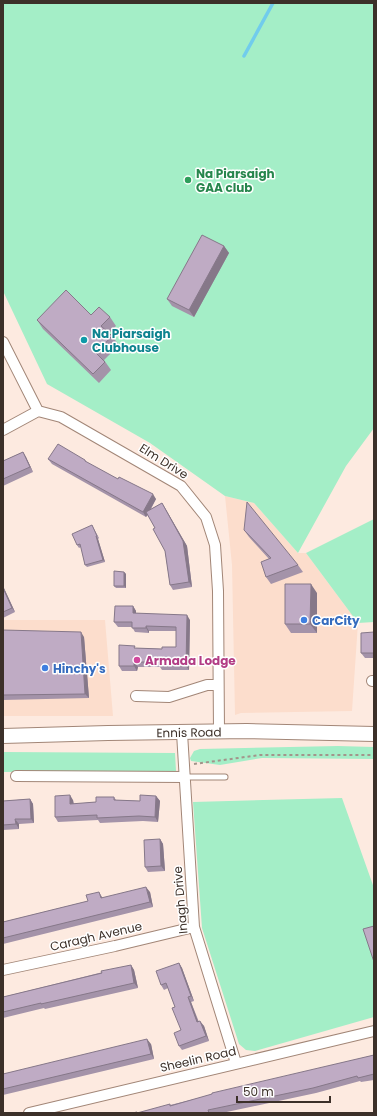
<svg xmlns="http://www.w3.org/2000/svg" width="377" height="1116" font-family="Poppins,sans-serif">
<rect width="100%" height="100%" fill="#fdeae0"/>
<path fill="#fcddcc" d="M225,496l29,7 44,50h8l52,70 -6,88 -111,2 -6,2 -3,-150z
M3,620h102l8,96h-110z"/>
<path fill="#a4eec7" d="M3,3h371v425l-28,38 -48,87 -44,-50 -29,-7 -75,-53 -103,-59 -44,-93z
M374,519v103l-16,1 -52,-70z
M338,746l36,1v12l-112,-1 -42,7 -29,-4 -1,-3 4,-7 6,-2z
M3,752l172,1 1,18 -173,1z
M342,798l32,90v129l-119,34 -9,-1 -7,-6 -37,-116 -9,-126z"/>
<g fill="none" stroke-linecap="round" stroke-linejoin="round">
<path stroke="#71ccec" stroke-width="3.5" d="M244,56l29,-53"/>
<g stroke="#a28677" stroke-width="7">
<path id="service" d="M185,777h40"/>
</g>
<g stroke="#a28677" stroke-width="12">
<path id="minor" d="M3,342l35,69 23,6 120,69 25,31 9,28 3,46 1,141
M3,430l35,-19
M372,681h2
M136,696l33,1 38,-12h11
M182,733l12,194 42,136
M16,776l169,1
M3,970l112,-24 79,-19
M29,1113l345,-82"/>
</g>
<g stroke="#a28677" stroke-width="16">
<g id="secondary">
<path id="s1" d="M3,736l105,-3 139,-2 127,3"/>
</g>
</g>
<path stroke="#a3948b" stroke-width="2" stroke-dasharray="3 3" stroke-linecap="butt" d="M194,764l66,-9h114"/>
<use href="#service" stroke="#fff" stroke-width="5"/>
<use href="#minor" stroke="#fff" stroke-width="10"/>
<use href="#secondary" stroke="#fff" stroke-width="14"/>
</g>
<path fill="#a493a9" d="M224,246l5,7 -35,64 -22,-11 -5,-7z
M91,315l19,2 6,9 -7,7 3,3 7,9 -15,15 7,10 -12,13 -56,-54 -6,-9z
M23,452l3,5 7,15 -30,14v-25z
M48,459l37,1 2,3 69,36 -5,10 11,-6 3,5 22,38 5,41 -19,3 -3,-5 -5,-34 -10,-23 -7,-13 -2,2 -94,-53z
M92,525l7,13 -1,1 7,23 -18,5 -2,-2 -4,-18 -2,1 -2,-3z
M244,530l54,35 5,7 -32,12 -5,-7 3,-18 -20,-22z
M124,572l2,2v14h-10l-2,-2z
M3,586l12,26 -12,6z
M317,593v40h-26l-6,-9z
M133,606l3,5v2l54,7 -1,50h-27l-2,-3h-22l-1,4h-15l-3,-5 17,-18 26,1 14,-2v-16h-27v2l-14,-1 -3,-5h-14l-4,-5z
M3,630l81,7 5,61 -86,2z
M374,632v26h-9l-4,-5z
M156,796l4,5 -2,21 -15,-1 -43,2 -2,-3 -40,2 -3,-5 18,-17 1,4 22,-2 18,-5 2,3 24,1z
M30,799l3,5 1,19 -15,1v5l-16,1v-29z
M160,839l3,5 2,27 -17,1 -3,-5z
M150,892l3,15 -150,37v-22l85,-21 14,-4 1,1z
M179,963l3,5 12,33 -3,1 8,20 5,4 5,15 -27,9 -3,-4 2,-16 -6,-23 -7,-19 -4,2 -3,-5z
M131,965l3,5 4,18 -93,21 -1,-1 -41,10v-21z
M151,1044l3,15 -151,36v-21z
M374,1055v25l-13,2 -1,-1 -44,12 -94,20h-90h6l32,-8z"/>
<path fill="#867889" d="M224,246l5,7 -35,64 -5,-7z
M23,452l3,5 7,15 -3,-5z
M153,494l3,5 -10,18 -3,-5z
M162,503l3,5 22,38 5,41 -3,-5z
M96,536l2,3 7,23 -2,-2z
M124,572l2,2v14l-2,-2z
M311,584l6,9v40l-7,-9z
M3,586l12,26 -3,-4 -9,-20z
M133,606l3,5v7l-3,-5z
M187,615l3,5 -1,50 -3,-4z
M146,626l3,5v2l-3,-5z
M81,632l3,5 5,61 -4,-4z
M134,662l4,5 -1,4 -3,-5z
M70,795l3,5 1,9 -4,-5z
M156,796l4,5 -2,21 -3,-5z
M30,799l3,5 1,19 -3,-4z
M15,819l4,5v5l-3,-5z
M160,839l3,5 2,27 -4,-5z
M146,887l4,5 3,15 -3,-5z
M99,892l3,5 2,6 -3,-5z
M179,963l3,5 12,33 -3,-5z
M131,965l3,5 4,18 -4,-5z
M188,997l3,5 9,25 -3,-5z
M200,1021l4,5 5,15 -3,-5z
M147,1039l4,5 3,15 -3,-5z"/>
<path fill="#bfabc4" stroke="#867889" d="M202,235l22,11 -35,64 -22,-11z
M66,290l25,25 8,-8 11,10 -9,9 11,10 -16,17 9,9 -12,12 -56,-54z
M58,444l27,16v1l33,18 1,-2 34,17 -10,18 -95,-53z
M23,452l7,15 -27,12v-18z
M247,502l51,63 -32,12 -5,-15 10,-4 -27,-28z
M162,503l21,38 6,41 -19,3 -5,-34 -12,-22 2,-1 -9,-16z
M92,525l5,11h-1l7,24 -18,5 -5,-21 -3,1 -5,-11z
M114,571l10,1v14h-10z
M285,584h26l-1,40h-25z
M3,588l9,20 -9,4z
M115,606h18v7l54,2 -1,51 -27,-1v-3h-25v4h-15v-21l16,1 -1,2 28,1v-2h14v-20l-30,-1v2h-14v-6h-18z
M3,630l78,2 4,62 -82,1z
M374,632v21h-13v-20z
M70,795v9l26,-2v-5h18v3l26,1v-6l16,1 -1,21 -16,-1 -42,2v-3l-42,2v-21z
M30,799l1,20h-16l1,5 -13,1v-24z
M160,839l1,27 -16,1 -1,-27z
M146,887l4,15 -147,36v-16l85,-21 -2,-6 13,-3 2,6z
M374,926v36l-11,-33z
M179,963l12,33 -3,1 9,25 3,-1 6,15 -27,10 -5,-13 7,-3 -9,-22 3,-1 -9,-24 -5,2 -5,-14z
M131,965l3,18 -93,21v-1l-38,9v-15l99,-24 -1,-2z
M147,1039l4,15 -148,35v-15z
M374,1055v19l-16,4 -1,-2 -44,12 -105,22 1,3h-77l5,-1v1l33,-9v2l42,-12v-1z"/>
<circle fill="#2e9e5b" stroke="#fff" stroke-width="1.5" cx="188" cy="180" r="4"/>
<circle fill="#0f9aa8" stroke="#fff" stroke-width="1.5" cx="84" cy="340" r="4"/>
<g fill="#3f7fe0" stroke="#fff" stroke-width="1.5">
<circle cx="304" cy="620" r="4"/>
<circle cx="45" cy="668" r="4"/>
</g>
<circle fill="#d1479c" stroke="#fff" stroke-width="1.5" cx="137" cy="660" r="4"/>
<g text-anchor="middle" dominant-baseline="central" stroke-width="3" stroke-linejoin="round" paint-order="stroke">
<g font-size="12" font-weight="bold" fill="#27864d" stroke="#fff" text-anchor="start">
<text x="196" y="173">Na Piarsaigh<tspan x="196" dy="14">GAA club</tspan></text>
</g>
<g font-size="12" font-weight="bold" fill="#0d838f" stroke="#fff" text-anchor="start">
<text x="92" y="333">Na Piarsaigh<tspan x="92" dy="14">Clubhouse</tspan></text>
</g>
<g font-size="12" fill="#3c3029" stroke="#fff">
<text transform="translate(164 461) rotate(32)">Elm Drive</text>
<text stroke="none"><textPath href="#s1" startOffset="186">Ennis Road</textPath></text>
<text transform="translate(180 900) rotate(-95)">Inagh Drive</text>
<text transform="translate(96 936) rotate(-13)">Caragh Avenue</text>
<text transform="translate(198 1059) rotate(-13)">Sheelin Road</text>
</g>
<g font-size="12" font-weight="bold" fill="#366cbe" stroke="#fff" text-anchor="start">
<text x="312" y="620">CarCity</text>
<text x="53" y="668">Hinchy's</text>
</g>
<g font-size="12" font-weight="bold" fill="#b23c85" stroke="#fff" text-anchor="start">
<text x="145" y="660">Armada Lodge</text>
</g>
</g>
<rect width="377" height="1116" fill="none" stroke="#3c3029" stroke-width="8"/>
<path d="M237 1096v6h93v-6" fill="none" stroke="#3c3029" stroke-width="2"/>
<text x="243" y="1096" font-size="12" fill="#3c3029" stroke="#ffffff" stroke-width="3" paint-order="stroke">50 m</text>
</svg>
